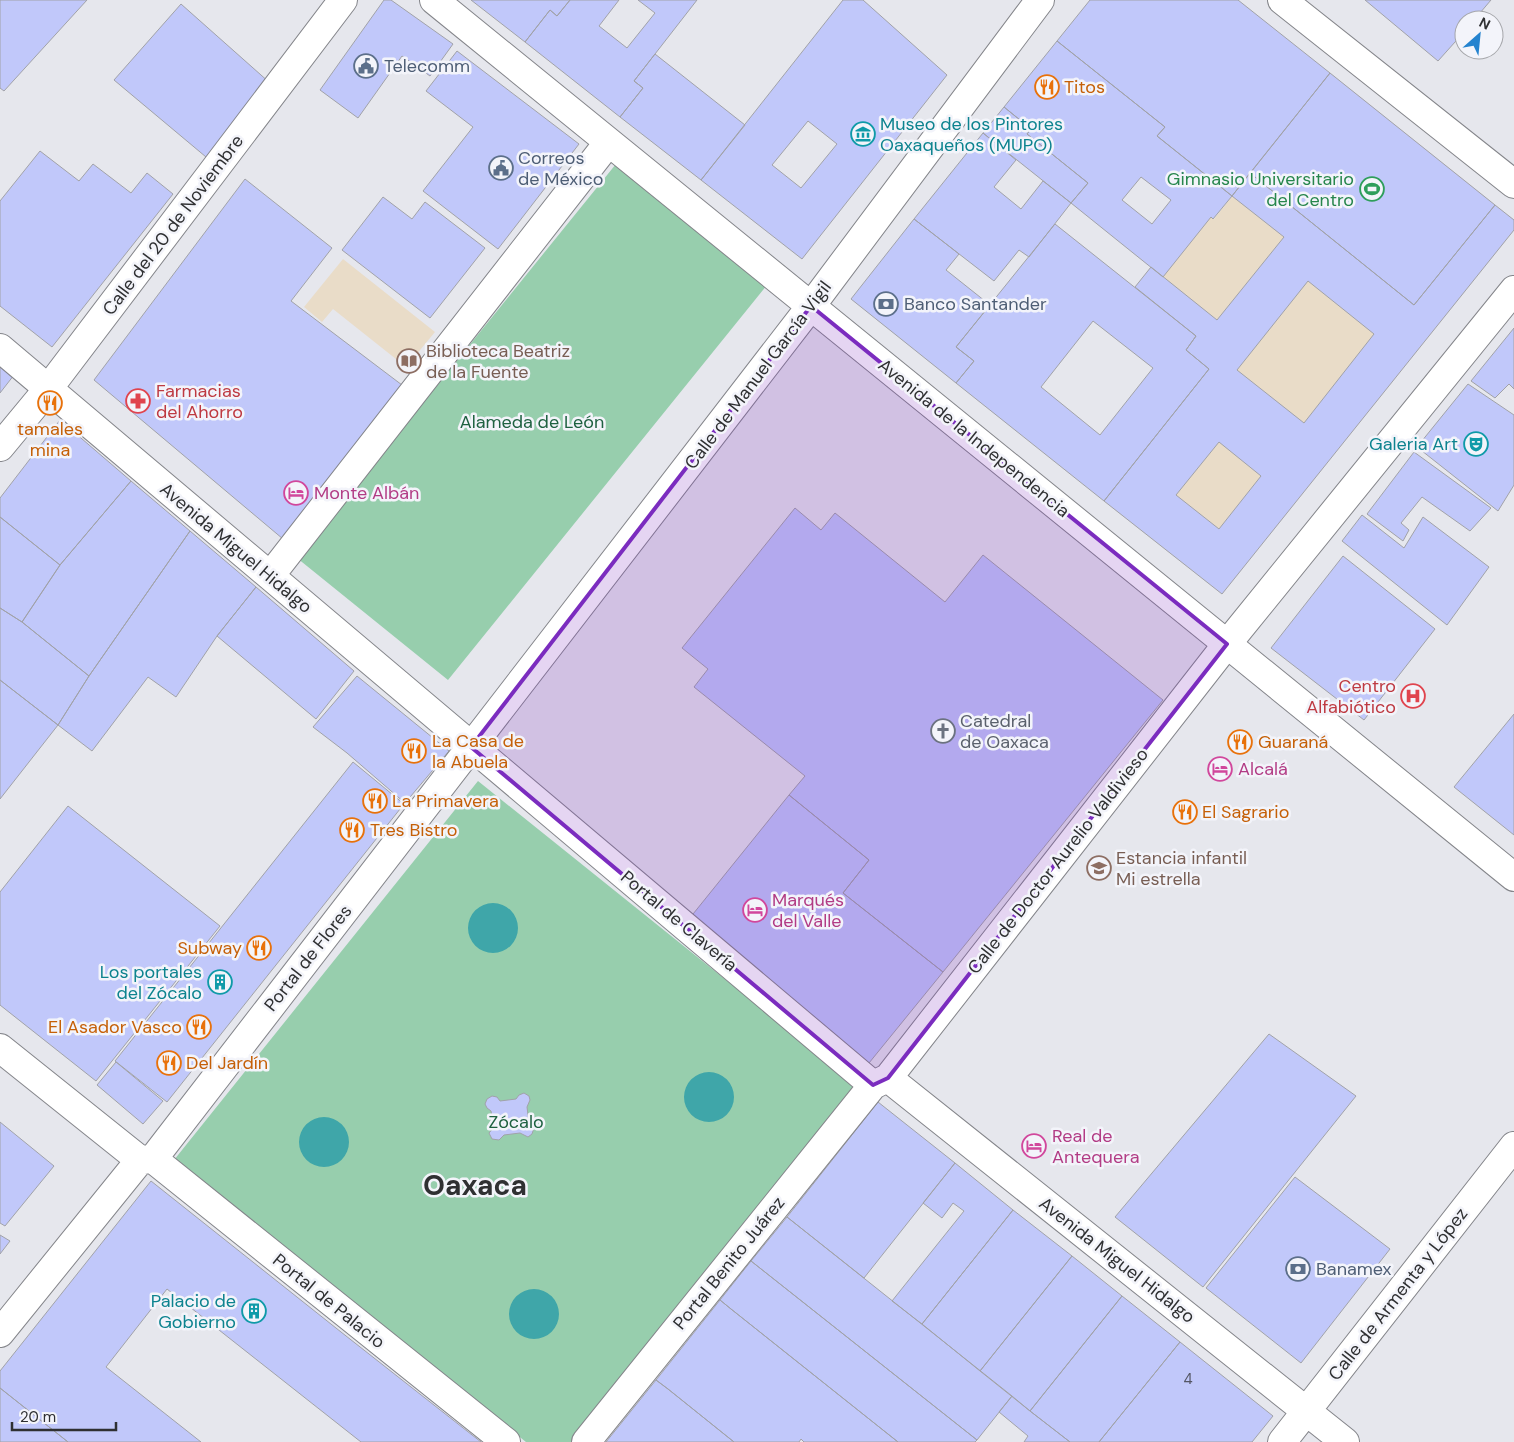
<svg xmlns="http://www.w3.org/2000/svg" width="1514" height="1442" font-family="'DM Sans',sans-serif">
<rect width="100%" height="100%" fill="#e6e7ed"/>
<path fill="#e9dcc8" d="M1330,73l184,147v10l-292,364 -118,-93 92,-165 -61,-49 16,-20 60,-50 3,2z
M343,259l92,73 -29,35 -73,-58 -11,13 -18,-15z"/>
<path fill="#97cead" d="M616,164l151,121 -319,395 -151,-122z
M478,781l379,304 -286,357h-45l-352,-282z"/>
<path fill="#3fa6a9" d="M468 928a25 25 0 1 1 50 0a25 25 0 1 1-50 0Z
M684 1097a25 25 0 1 1 50 0a25 25 0 1 1-50 0Z
M299 1142a25 25 0 1 1 50 0a25 25 0 1 1-50 0Z
M509 1314a25 25 0 1 1 50 0a25 25 0 1 1-50 0Z"/>
<path fill="#c1c8fa" stroke="#a1a2a8" fill-rule="evenodd" d="M0,0h87l-83,91 -4,-3z
M384,0h7l62,44 -23,32 -28,-20 -44,62 -38,-28z
M471,0h99l-13,16 -7,-6 -25,32z
M570,0h49l-20,26 28,22 28,-35 -17,-13h59l-63,81 9,7 -23,29 -95,-75 25,-32 7,6z
M843,0h20l84,75 -145,184 -101,-79zM808,121l29,23 -36,44 -29,-23z
M1090,0h148l92,73 -98,123 -75,-60 8,-9 -108,-86z
M1365,0h126l-17,20h-10v12l-26,29z
M181,4l89,79 -58,79 -98,-82z
M1057,41l108,86 -8,9 75,60 -19,23 -2,-2 -48,60 -92,-74 17,-20 -61,-49 4,-5 -27,-22zM1141,177l30,23 -19,24 -30,-24z
M457,51l122,93 -81,105 -75,-58 50,-64 -47,-36z
M655,54l90,71 -44,55 -81,-63 23,-29 -9,-7z
M1330,73l165,132 -81,100 -164,-132z
M1004,107l27,22 -4,5 61,49 -17,20 -88,-70z
M983,133l33,27 -22,27 27,22 22,-28 28,22 -42,54 -10,-7 -25,31 -80,-62z
M40,151l39,30 14,-17 38,29 16,-20 26,21 -121,153 -52,-41v-105z
M1250,173l164,132 81,-100 19,15v10l-292,364 -118,-93 105,-132 -23,-19 10,-14 -61,-49 16,-20 66,53 67,-83 -52,-41zM1308,281l66,53 -70,89 -67,-53zM1219,442l42,34 -42,53 -43,-34z
M245,179l87,69 -41,53 111,84 -119,154 -189,-159z
M383,197l29,22 13,-17 60,46 -55,70 -88,-68z
M914,219l45,35 -13,16 44,35 -34,42 18,14 -18,22 -105,-84z
M1055,224l141,112 -10,14 23,19 -105,132 -148,-118 18,-22 -18,-14zM1093,321l60,47 -53,67 -59,-48z
M1514,328v61l-5,-5 -14,14 -24,-17z
M0,364l14,11 -14,18z
M1468,384l46,31v70l-16,26 -81,-64z
M60,420l71,61 -71,84 -60,-48v-19z
M1414,452l77,56 -21,23 -48,-34 -21,26 8,7 -6,11 -36,-27z
M131,481l59,50 -101,145 -67,-54 38,-57z
M795,508l26,22 14,-17 110,89 38,-47 180,145 -220,272 -100,-79 26,-33 -80,-65 16,-19 -111,-89 14,-18 -26,-21z
M1362,515l42,33 19,-31 66,50 -42,58 -105,-84z
M0,517l60,48 -38,57 -22,-14z
M190,531l66,56 -39,49 -41,61 -28,-20 -56,74 -34,-26 31,-49z
M1343,556l92,73 -71,91 -93,-72z
M256,587l98,84 -38,48 -99,-83z
M0,608l22,14 67,54 -31,49 -58,-45z
M357,676l92,75 -44,52 -58,-50 -34,-26z
M0,680l58,45 -58,74z
M1514,714v121l-60,-48z
M353,762l51,42 -237,298 -52,-41z
M789,795l80,65 -26,33 100,79 -74,91 -180,-144z
M68,806l152,120 -124,155 -96,-76v-113z
M1269,1034l87,62 -153,191 -88,-70z
M116,1062l47,39 -20,23 -46,-39z
M524,1093l5,3 1,4 -3,7 2,16 5,5 -2,6 -4,3 -8,-4 -16,2 -5,5 -7,-1 -3,-6 5,-6 -3,-16 -4,-3 -2,-4 2,-5 5,-3 5,1 3,4 16,-2 3,-4z
M878,1102l77,61 -91,115 -77,-61z
M0,1122l54,44 -49,60 -5,-3z
M955,1163l58,47 -91,114 -30,-23 72,-90 -11,-8 -11,15 -19,-15z
M1295,1177l95,72 -89,114 -95,-75z
M151,1181l190,151 140,110h-120l-194,-153 -61,78 95,75h-133l-68,-54v-17z
M1013,1210l59,46 -92,115 -58,-47z
M787,1217l225,179 -35,44 -226,-179z
M0,1235l10,6 -10,13z
M1072,1256l50,40 -92,115 -50,-40z
M751,1261l226,179 -2,2h-77l-167,-133 -11,-9z
M1122,1296l58,46 -81,100h-29l-40,-31z
M720,1300l11,9 167,133h-94l-3,-3 -2,3h-65l-66,-53 -12,-9z
M1180,1342l93,74 -21,26h-153z
M656,1380l12,9 66,53h-128z
M0,1388l68,54h-68z
M1012,1396l18,15 40,31h-46l4,-6 -29,-24z"/>
<g fill="none" stroke-linecap="round" stroke-linejoin="round">
<g stroke="#84858a" stroke-width="30">
<path id="street" d="M0,348l873,737 15,-7 339,-434 287,-354
M0,447l48,-58 295,-389
M270,576l338,-433
M0,1048l140,112
M888,1078l457,364
M153,1159l353,283
M140,1160l13,-1 658,-853 229,-306
M0,1333l140,-173
M586,1442l287,-357
M1282,1442l232,-296"/>
</g>
<g stroke="#84858a" stroke-width="30">
<path id="secondary" d="M434,0l1080,877
M1282,0l232,184"/>
</g>
<use href="#street" stroke="#fff" stroke-width="28"/>
<use href="#secondary" stroke="#fff" stroke-width="28"/>
</g>
<path fill="#7b2cbf" fill-opacity="0.2" stroke="#7b2cbf" stroke-width="4" stroke-linejoin="round" d="M811,306l416,338 -339,434 -15,7 -402,-338z"/>
<defs>
<g id="civic-ring" transform="scale(1.25)"><circle r="9.5" fill="#f3f4fa" stroke="#5c6f8a" stroke-width="1.5"/><path d="M-.6-6.5H3V-4.5H.6V-3L4-1V1h2V6H-6V1h2V-1L-.6-3ZM-1.2 2.5V6h2.4V2.5Z" fill="#5c6f8a"/></g>
<g id="restaurant-ring" transform="scale(1.25)"><circle r="9.5" fill="#f3f4fa" stroke="#e8710a" stroke-width="1.5"/><path d="M-5-6h1v4h1v-4h1v4h1v-4h1v5L-1.5 .5V6h-2V.5L-5-1ZM5-6V6H3V1.5H1.5Q1.5-4 5-6Z" fill="#e8710a"/></g>
<g id="museum-ring" transform="scale(1.25)"><circle r="9.5" fill="#f3f4fa" stroke="#0f9aa8" stroke-width="1.5"/><path d="M0-6L6-3V-2H-6V-3ZM-5-1h2V3h-2ZM-1-1h2V3h-2ZM3-1h2V3H3ZM-6 4H6V6H-6Z" fill="#0f9aa8"/></g>
<g id="stadium-ring" transform="scale(1.25)"><circle r="9.5" fill="#f3f4fa" stroke="#2e9e5b" stroke-width="1.5"/><path d="M0-5a6.5 5 0 1 0 0 10a6.5 5 0 1 0 0-10ZM-3.5-1.8h7v3.6h-7Z" fill="#2e9e5b"/></g>
<g id="bank-ring" transform="scale(1.25)"><circle r="9.5" fill="#f3f4fa" stroke="#5c6f8a" stroke-width="1.5"/><path d="M-6-4H6V4H-6ZM0-2.3a2.3 2.3 0 1 0 0 4.6a2.3 2.3 0 1 0 0-4.6Z" fill="#5c6f8a"/></g>
<g id="library-ring" transform="scale(1.25)"><circle r="9.5" fill="#f3f4fa" stroke="#8d6e63" stroke-width="1.5"/><path d="M-6-4Q-3-5.5-.7-3.5V5Q-3 3-6 4ZM6-4Q3-5.5 .7-3.5V5Q3 3 6 4Z" fill="#8d6e63"/></g>
<g id="pharmacy-ring" transform="scale(1.25)"><circle r="9.5" fill="#f3f4fa" stroke="#e0444e" stroke-width="1.5"/><path d="M-2-6h4v4h4v4h-4v4h-4v-4h-4v-4h4Z" fill="#e0444e"/></g>
<g id="theatre-ring" transform="scale(1.25)"><circle r="9.5" fill="#f3f4fa" stroke="#0f9aa8" stroke-width="1.5"/><path d="M-5-5.5Q0-4 5-5.5V0Q5 5 0 6Q-5 5-5 0ZM-3.3-2.5H-1v1.5H-3.3ZM1-2.5H3.3v1.5H1ZM-2.8 1Q0 5.5 2.8 1Z" fill="#0f9aa8"/></g>
<g id="hotel-ring" transform="scale(1.25)"><circle r="9.5" fill="#f3f4fa" stroke="#d1479c" stroke-width="1.5"/><path d="M-6-4.5h1.5V1H6V5H4.5V3h-9V5H-6ZM-4 0a1.8 1.8 0 1 1 3.6 0ZM.5 0V-2.5h3Q6-2.5 6 0Z" fill="#d1479c"/></g>
<g id="hospital-ring" transform="scale(1.25)"><circle r="9.5" fill="#f3f4fa" stroke="#e0444e" stroke-width="1.5"/><path d="M-5-5h3v3.5h4V-5h3V5h-3V1.5h-4V5h-3Z" fill="#e0444e"/></g>
<g id="church-ring" transform="scale(1.25)"><circle r="9.5" fill="#f3f4fa" stroke="#6b7280" stroke-width="1.5"/><path d="M-1.2-6h2.4v3.5h3.3v2.4h-3.3V6h-2.4V-.1h-3.3v-2.4h3.3Z" fill="#6b7280"/></g>
<g id="school-ring" transform="scale(1.25)"><circle r="9.5" fill="#f3f4fa" stroke="#8d6e63" stroke-width="1.5"/><path d="M0-5L7-2L0 1L-7-2ZM-4 1L0 2.5L4 1V4Q0 6-4 4Z" fill="#8d6e63"/></g>
<g id="building-ring" transform="scale(1.25)"><circle r="9.5" fill="#f3f4fa" stroke="#0f9aa8" stroke-width="1.5"/><path d="M-4-6H4V6H1V3H-1V6H-4ZM-2.5-4.3h1.7v1.8h-1.7ZM.8-4.3h1.7v1.8H.8ZM-2.5-1h1.7V.8h-1.7ZM.8-1h1.7V.8H.8Z" fill="#0f9aa8"/></g>
</defs>
<g fill-rule="evenodd">
<use href="#civic-ring" x="366" y="66"/>
<use href="#restaurant-ring" x="1047" y="87"/>
<use href="#museum-ring" x="863" y="134"/>
<use href="#civic-ring" x="501" y="168"/>
<use href="#stadium-ring" x="1372" y="189"/>
<use href="#bank-ring" x="886" y="304"/>
<use href="#library-ring" x="409" y="361"/>
<use href="#pharmacy-ring" x="138" y="401"/>
<use href="#restaurant-ring" x="50" y="403"/>
<use href="#theatre-ring" x="1476" y="444"/>
<use href="#hotel-ring" x="296" y="493"/>
<use href="#hospital-ring" x="1413" y="696"/>
<use href="#church-ring" x="943" y="731"/>
<use href="#restaurant-ring" x="1240" y="742"/>
<use href="#restaurant-ring" x="414" y="751"/>
<use href="#hotel-ring" x="1220" y="769"/>
<use href="#restaurant-ring" x="375" y="801"/>
<use href="#restaurant-ring" x="1185" y="812"/>
<use href="#restaurant-ring" x="352" y="830"/>
<use href="#school-ring" x="1099" y="868"/>
<use href="#hotel-ring" x="755" y="910"/>
<use href="#restaurant-ring" x="259" y="948"/>
<use href="#building-ring" x="220" y="982"/>
<use href="#restaurant-ring" x="199" y="1027"/>
<use href="#restaurant-ring" x="169" y="1063"/>
<use href="#hotel-ring" x="1034" y="1146"/>
<use href="#bank-ring" x="1298" y="1269"/>
<use href="#building-ring" x="254" y="1311"/>
</g>
<g text-anchor="middle" dominant-baseline="central" stroke-width="5" stroke-linejoin="round" paint-order="stroke">
<g font-size="15" fill="#545664">
<text x="1188" y="1379">4</text>
</g>
<g font-size="18" fill="#4e5e75" stroke="#f3f4fa" text-anchor="start">
<text x="384" y="66">Telecomm</text>
<text x="518" y="158">Correos<tspan x="518" dy="21">de México</tspan></text>
<text x="904" y="304">Banco Santander</text>
<text x="1316" y="1269">Banamex</text>
</g>
<g font-size="18" fill="#c56008" stroke="#f3f4fa" text-anchor="start">
<text x="1064" y="87">Titos</text>
<text x="50" y="429" text-anchor="middle">tamales<tspan x="50" dy="21">mina</tspan></text>
<text x="432" y="741">La Casa de<tspan x="432" dy="21">la Abuela</tspan></text>
<text x="1258" y="742">Guaraná</text>
<text x="392" y="801">La Primavera</text>
<text x="1202" y="812">El Sagrario</text>
<text x="370" y="830">Tres Bistro</text>
<text x="242" y="948" text-anchor="end">Subway</text>
<text x="182" y="1027" text-anchor="end">El Asador Vasco</text>
<text x="186" y="1063">Del Jardín</text>
</g>
<g font-size="18" fill="#0d838f" stroke="#f3f4fa" text-anchor="end">
<text x="880" y="124" text-anchor="start">Museo de los Pintores<tspan x="880" dy="21">Oaxaqueños (MUPO)</tspan></text>
<text x="1458" y="444">Galeria Art</text>
<text x="202" y="972">Los portales<tspan x="202" dy="21">del Zócalo</tspan></text>
<text x="236" y="1301">Palacio de<tspan x="236" dy="21">Gobierno</tspan></text>
</g>
<g font-size="18" fill="#27864d" stroke="#f3f4fa" text-anchor="end">
<text x="1354" y="179">Gimnasio Universitario<tspan x="1354" dy="21">del Centro</tspan></text>
</g>
<g font-size="18" fill="#2f3032" stroke="#f3f4fa">
<text transform="translate(173 225) rotate(-53)">Calle del 20 de Noviembre</text>
<text transform="translate(758 375) rotate(-53)">Calle de Manuel García Vigil</text>
<text transform="translate(974 438) rotate(39)">Avenida de la Independencia</text>
<text transform="translate(236 548) rotate(40)">Avenida Miguel Hidalgo</text>
<text transform="translate(1058 861) rotate(-52)">Calle de Doctor Aurelio Valdivieso</text>
<text transform="translate(679 921) rotate(40)">Portal de Clavería</text>
<text transform="translate(308 958) rotate(-52)">Portal de Flores</text>
<text transform="translate(1117 1260) rotate(38)">Avenida Miguel Hidalgo</text>
<text transform="translate(729 1263) rotate(-51)">Portal Benito Juárez</text>
<text transform="translate(1398 1294) rotate(-52)">Calle de Armenta y López</text>
<text transform="translate(329 1301) rotate(39)">Portal de Palacio</text>
</g>
<g font-size="18" fill="#785e54" stroke="#f3f4fa" text-anchor="start">
<text x="426" y="351">Biblioteca Beatriz<tspan x="426" dy="21">de la Fuente</tspan></text>
<text x="1116" y="858">Estancia infantil<tspan x="1116" dy="21">Mi estrella</tspan></text>
</g>
<g font-size="18" fill="#be3a42" stroke="#f3f4fa" text-anchor="start">
<text x="156" y="391">Farmacias<tspan x="156" dy="21">del Ahorro</tspan></text>
<text x="1396" y="686" text-anchor="end">Centro<tspan x="1396" dy="21">Alfabiótico</tspan></text>
</g>
<g font-size="18" fill="#1e6140" stroke="#f3f4fa">
<text x="532" y="422">Alameda de León</text>
<text x="516" y="1122">Zócalo</text>
</g>
<g font-size="18" fill="#b23c85" stroke="#f3f4fa" text-anchor="start">
<text x="314" y="493">Monte Albán</text>
<text x="1238" y="769">Alcalá</text>
<text x="772" y="900">Marqués<tspan x="772" dy="21">del Valle</tspan></text>
<text x="1052" y="1136">Real de<tspan x="1052" dy="21">Antequera</tspan></text>
</g>
<g font-size="18" fill="#5b616d" stroke="#f3f4fa" text-anchor="start">
<text x="960" y="721">Catedral<tspan x="960" dy="21">de Oaxaca</tspan></text>
</g>
<g font-size="28" font-weight="bold" fill="#2f3032" stroke="#f3f4fa">
<text x="475" y="1185">Oaxaca</text>
</g>
</g>
<g transform="translate(1479 35) rotate(27)"><circle r="24" fill="#f3f4fa" stroke="#a5a6aa"/>
<path d="M0-4L9 19L0 12L-9 19Z" fill="#2483cf"/>
<text y="-8" font-size="14" font-weight="bold" text-anchor="middle" fill="#2f3032">N</text>
</g>
<path d="M12 1422v8h104v-8" fill="none" stroke="#2f3032" stroke-width="2.5"/>
<text x="20" y="1422" font-size="15" fill="#2f3032" stroke="#f3f4fa" stroke-width="4" paint-order="stroke">20 m</text>
</svg>
